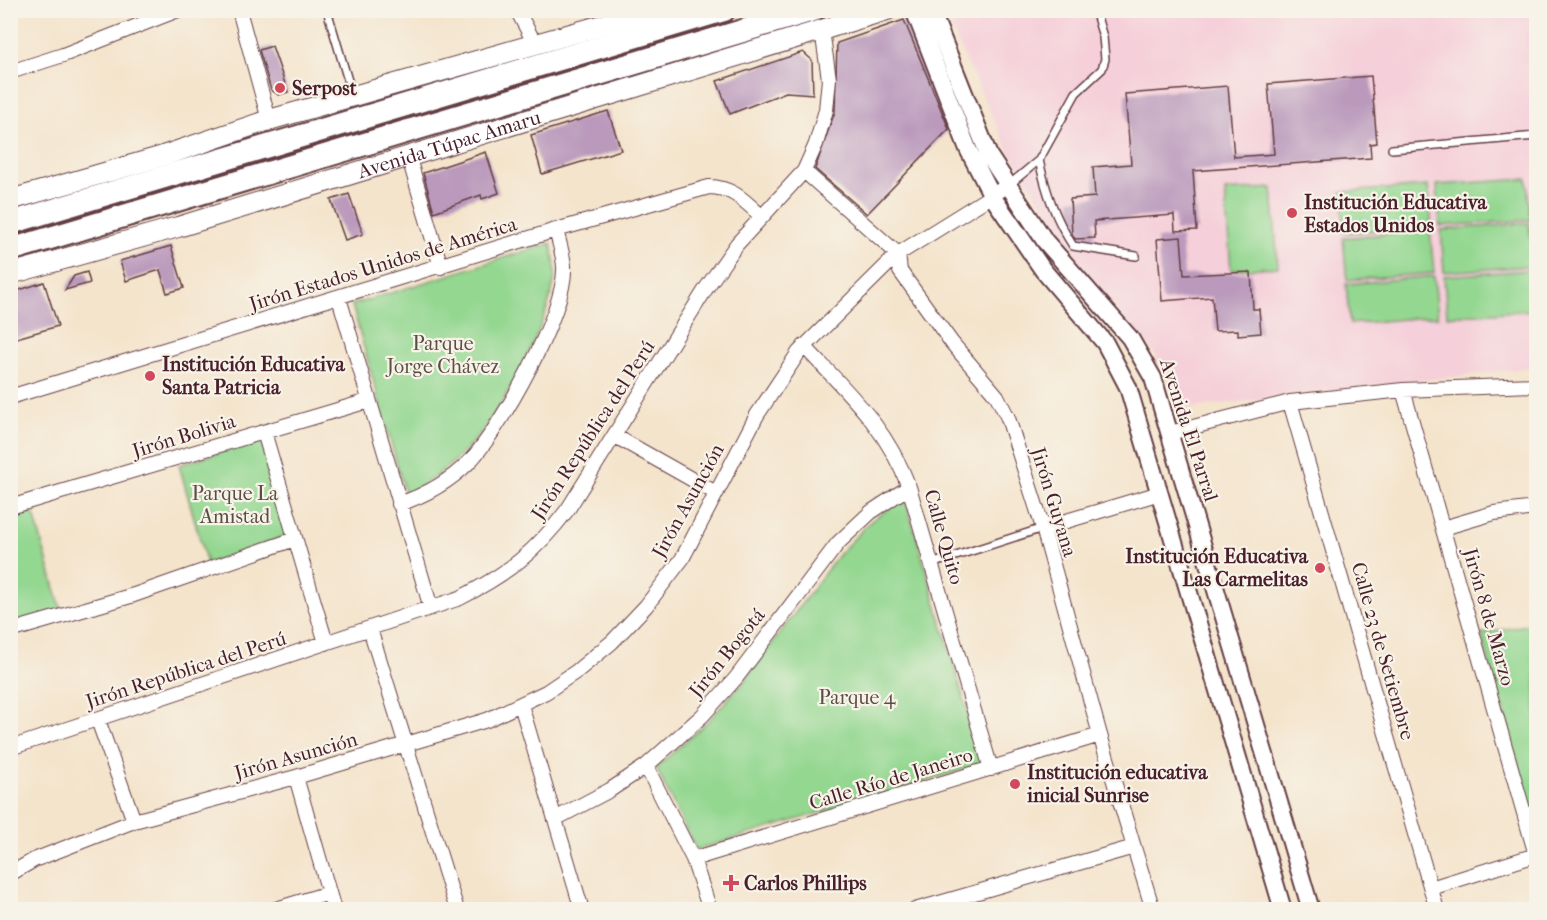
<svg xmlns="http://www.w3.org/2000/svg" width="1547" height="920" font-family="'IM FELL French Canon',serif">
<rect width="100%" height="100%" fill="#f7f3e8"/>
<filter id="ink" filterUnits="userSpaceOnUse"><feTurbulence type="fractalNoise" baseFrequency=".0167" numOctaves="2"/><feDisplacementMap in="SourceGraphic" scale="12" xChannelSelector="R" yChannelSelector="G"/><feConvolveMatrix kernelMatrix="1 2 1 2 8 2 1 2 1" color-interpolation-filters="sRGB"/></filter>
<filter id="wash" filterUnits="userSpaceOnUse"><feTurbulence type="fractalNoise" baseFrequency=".008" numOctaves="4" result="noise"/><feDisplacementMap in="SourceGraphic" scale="24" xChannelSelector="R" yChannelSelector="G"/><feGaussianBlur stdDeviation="1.35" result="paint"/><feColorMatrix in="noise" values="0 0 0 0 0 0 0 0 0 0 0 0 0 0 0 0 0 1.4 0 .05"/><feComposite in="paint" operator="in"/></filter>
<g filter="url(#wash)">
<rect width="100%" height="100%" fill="#f4e4cc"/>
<path fill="#f5cfd9" d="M943,11h593v356l-348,41 -36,-58 -66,-76 -77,-122z"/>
<path fill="#93d790" stroke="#6e7b5e" stroke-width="1.5" d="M1527,179l3,41 -90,6 -3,-41z
M1428,186l4,41 -88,6 -3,-41z
M1272,188l6,79 -47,3 -6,-79z
M1529,223l4,43 -89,6 -3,-42z
M1430,230l4,43 -87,7 -4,-42z
M551,243c2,10 5,22 4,32 -6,48 -50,130 -82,167 -19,22 -42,38 -67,54l-54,-191z
M1532,270l3,40 -88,6 -3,-40z
M1434,276l4,40 -88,8 -4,-40z
M261,440l28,95 -82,29 -28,-99z
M905,498l78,266 -287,86 -40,-82 52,-47 34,-37 97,-130 33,-34z
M32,508l30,105 -51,14v-113z
M1536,623v203l-55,-192z"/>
<g id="blocks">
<path fill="#ba99bc" d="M904,20l45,109 -82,85 -52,-45 20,-58 2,-68z
M272,46l16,46 -9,3 -8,-5 -12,-40z
M803,52l9,8 1,34 -27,-2 -56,22 -13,-33z
M1371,76l6,67 -7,1 1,14 -178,13 4,59 -22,1 -1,-16 -80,6 1,17 -20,1 -3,-5 -2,-35 25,-2 -2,-30 38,-3 -6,-70 103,-8 6,71 40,-3 -6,-70z
M608,111l13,39 -79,24 -11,-39z
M486,152l13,41 -17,6 -1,-4 -47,17 -11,-39z
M349,194l14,40 -18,6 -14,-40z
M1181,237l3,38 67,-3 2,37h6l2,24 -23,2v-5l-23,1 -3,-34 -50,4 -5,-62z
M171,246l13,42 -17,5 -7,-23 -34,11 -6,-20z
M87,272l3,11 -25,7 9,-14z
M44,282l14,44 -48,14v-47z"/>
</g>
</g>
<g filter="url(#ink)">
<use href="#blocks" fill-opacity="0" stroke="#643d43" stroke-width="1.5"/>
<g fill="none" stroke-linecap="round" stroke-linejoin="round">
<g stroke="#643d43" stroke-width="10">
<path id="service" d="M327,10l25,84
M1392,149l144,-13
M1039,160c7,32 16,58 34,86l63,10
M1009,185l30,-25 37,-67 26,-24 3,-10 -2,-22 -8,-27
M931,564l112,-36"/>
</g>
<g stroke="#643d43" stroke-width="16">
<path id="minor" d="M239,10l30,110
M517,10l18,34
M10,72l53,-17 115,-45
M408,155l33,112
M804,171l94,83 2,17 52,72 45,53 11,22 35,110 57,207 53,175
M339,298l92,310
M804,346c44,47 82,80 105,141l82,282
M1403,390l133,465
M10,397l546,-167 153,-43c23,0 36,14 52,29
M1290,402l147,508
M264,432l62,211
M1170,433l120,-31 113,-12 133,-5
M615,436l101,57
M399,504c27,-9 50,-22 70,-42 31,-32 98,-151 95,-196 -1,-12 -5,-24 -8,-36
M10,507l358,-106
M1043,528l117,-35
M1443,528l51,-15 42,-5
M370,629l87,281
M10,631l124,-36 161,-56
M521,705l61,205
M98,720l36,101
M10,748l450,-150c48,-25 75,-45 108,-89l139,-222 30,-43 67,-73 12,-27 10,-34 3,-31 -7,-49
M646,766l47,93 17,51
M296,777l38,133
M555,819l55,-29 36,-24 56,-50 34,-38 102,-135 33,-31 38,-25
M693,859l407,-124
M10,874l24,-14 100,-39 162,-44 191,-57 59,-28 31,-21 35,-29 34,-36 36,-47 75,-144 42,-63 99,-98 109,-68
M1431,888l105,-33
M273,910l56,-17
M915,910l219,-63"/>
</g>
<g stroke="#643d43" stroke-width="20">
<path id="tertiary" d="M914,10l54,139 24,47 51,74 62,73 23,44 155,523
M931,10l58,146 56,85 85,97 23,40 158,532"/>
</g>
<g stroke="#643d43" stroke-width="22">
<g id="secondary">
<path d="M10,200l153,-44 106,-36 386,-110"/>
<path id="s1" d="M10,274l168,-47 709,-217"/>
</g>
</g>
<g stroke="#643d43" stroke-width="26">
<path id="trunk" d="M10,223l714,-213
M10,250l803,-240"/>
</g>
<use href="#service" stroke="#fff" stroke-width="7"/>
<use href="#minor" stroke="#fff" stroke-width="14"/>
<use href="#tertiary" stroke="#fff" stroke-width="16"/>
<use href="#secondary" stroke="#fff" stroke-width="20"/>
<use href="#trunk" stroke="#fff" stroke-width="22"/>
</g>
</g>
<g fill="#d1495b" stroke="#f7f3e8" stroke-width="2">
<circle cx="280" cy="88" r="6"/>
<circle cx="1292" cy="213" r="6"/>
<circle cx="150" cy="376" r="6"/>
<circle cx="1320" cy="568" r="6"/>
<circle cx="1015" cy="784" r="6"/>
<path d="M728 874h6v6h6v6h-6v6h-6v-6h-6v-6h6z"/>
</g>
<g text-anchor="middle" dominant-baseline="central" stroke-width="4.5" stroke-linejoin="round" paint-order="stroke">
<g font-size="20" font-weight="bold" fill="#4a1f2b" stroke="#f7f3e8" text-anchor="start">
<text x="292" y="88">Serpost</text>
<text x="1304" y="202">Institución Educativa<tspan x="1304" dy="23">Estados Unidos</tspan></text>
<text x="162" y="364">Institución Educativa<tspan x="162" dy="23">Santa Patricia</tspan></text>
<text x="1308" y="556" text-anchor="end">Institución Educativa<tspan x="1308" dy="23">Las Carmelitas</tspan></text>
<text x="1027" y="772">Institución educativa<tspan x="1027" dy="23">inicial Sunrise</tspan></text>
<text x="744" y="883">Carlos Phillips</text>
</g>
<g font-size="20" fill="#4a1f2b" stroke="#f7f3e8">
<text stroke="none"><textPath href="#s1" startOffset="458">Avenida Túpac Amaru</textPath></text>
<text transform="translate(383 264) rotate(-17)">Jirón Estados Unidos de América</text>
<text transform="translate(593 430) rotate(-57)">Jirón República del Perú</text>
<text transform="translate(1189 430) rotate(72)">Avenida El Parral</text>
<text transform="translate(184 436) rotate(-17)">Jirón Bolivia</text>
<text transform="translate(688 501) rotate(-61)">Jirón Asunción</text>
<text transform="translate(1054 502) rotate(73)">Jirón Guyana</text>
<text transform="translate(944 537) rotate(74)">Calle Quito</text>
<text transform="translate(1489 617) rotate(74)">Jirón 8 de Marzo</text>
<text transform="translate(1383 651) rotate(74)">Calle 23 de Setiembre</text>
<text transform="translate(727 653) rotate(-51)">Jirón Bogotá</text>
<text transform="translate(186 670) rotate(-18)">Jirón República del Perú</text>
<text transform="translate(296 756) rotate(-16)">Jirón Asunción</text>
<text transform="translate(891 779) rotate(-17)">Calle Río de Janeiro</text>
</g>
<g font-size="20" fill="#5c4d44" stroke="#f7f3e8">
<text x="443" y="343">Parque<tspan x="443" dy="23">Jorge Chávez</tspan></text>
<text x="235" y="493">Parque La<tspan x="235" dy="23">Amistad</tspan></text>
<text x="857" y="697">Parque 4</text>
</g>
</g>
<rect width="1547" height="920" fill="none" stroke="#f7f3e8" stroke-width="36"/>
</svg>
